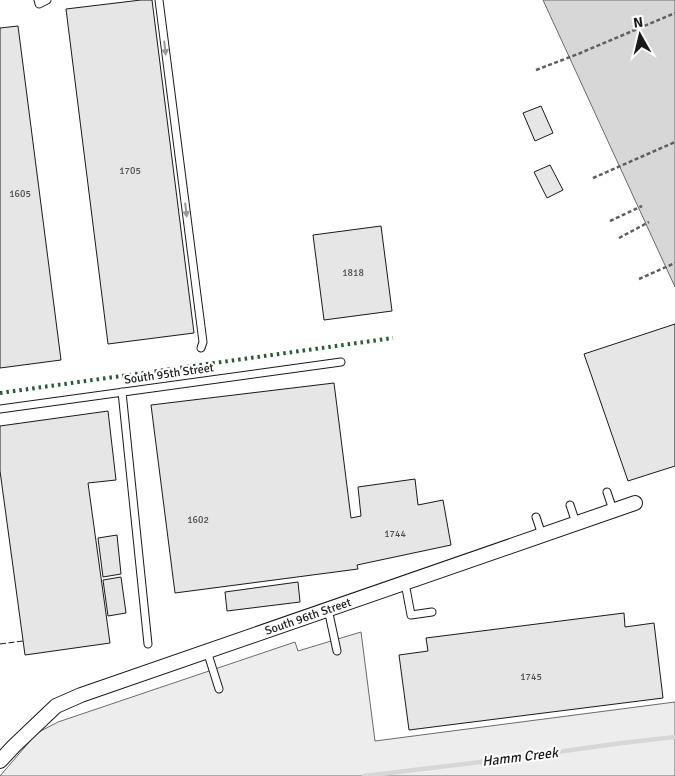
<svg xmlns="http://www.w3.org/2000/svg" width="675" height="776" font-family="Signika,sans-serif">
<rect width="100%" height="100%" fill="#fff"/>
<path fill="#ededed" stroke="#6a6a6a" d="M361,632l14,109 300,-39v74h-675l37,-43 21,-11 237,-80 3,9z"/>
<path fill="#d7d7d7" stroke="#6a6a6a" d="M543,0h132v287z"/>
<g fill="none" stroke-linecap="round" stroke-linejoin="round">
<path stroke="#d7d7d7" stroke-width="4.5" d="M364,776l142,-17 116,-16 53,-6"/>
</g>
<path fill="#e6e6e6" stroke="#1a1a1a" d="M141,0h11l42,333 -86,11 -42,-335z
M18,26l43,334 -61,8v-340z
M541,106l12,27 -18,8 -12,-28z
M550,165l13,25 -16,8 -13,-26z
M381,226l11,85 -68,9 -11,-85z
M675,324v142l-47,15 -44,-127z
M334,383l17,135 10,-2 -3,-29 57,-8 3,26 25,-5 8,45 -94,20 1,4 -183,24 -24,-188z
M108,411l8,69 -28,3 22,160 -85,12 -25,-184v-45z
M117,535l4,39 -18,3 -5,-39z
M121,577l5,36 -18,3 -5,-36z
M298,582l2,20 -73,9 -2,-19z
M624,613l1,14 29,-4 9,75 -254,32 -10,-75 29,-4 -2,-13z"/>
<g fill="none" stroke-linecap="round" stroke-linejoin="round">
<g stroke="#1a1a1a" stroke-width="9">
<path id="service" d="M38,0l1,4 8,-4
M159,0l44,342 -2,6
M122,392l26,252
M0,409l341,-47
M607,492l6,18
M570,505l6,18
M536,517l6,18
M405,583l6,32 21,-3
M328,609l9,42
M207,651l12,38"/>
</g>
<g stroke="#1a1a1a" stroke-width="16">
<g id="minor">
<path id="s1" d="M0,761l14,-15 42,-40 25,-11 554,-192"/>
</g>
</g>
<path stroke="#5f5f5f" stroke-width="2.5" stroke-dasharray="4 2.5" stroke-linecap="butt" d="M536,70l42,-16 97,-41
M593,178l82,-36
M610,221l32,-15
M619,238l30,-16
M639,279l36,-16"/>
<use href="#service" stroke="#fff" stroke-width="7"/>
<use href="#minor" stroke="#fff" stroke-width="14"/>
<path stroke="#2b5a34" stroke-width="4" stroke-dasharray="2.5 4" stroke-linecap="butt" d="M0,393l393,-55"/>
<path stroke="#1a1a1a" stroke-width="1" stroke-dasharray="6 2.5" stroke-linecap="butt" d="M0,644l23,-3"/>
</g>
<defs><path id="oneway-solid" d="M-6-.8H1V-3.2L6.5 0L1 3.2V.8H-6Z" transform="scale(1.25)"/></defs>
<g fill="#989898">
<use href="#oneway-solid" transform="translate(165 48) rotate(83)"/>
<use href="#oneway-solid" transform="translate(186 210) rotate(83)"/>
</g>
<g text-anchor="middle" dominant-baseline="central" stroke-width="4" stroke-linejoin="round" paint-order="stroke">
<g font-size="10" fill="#4d4d4d">
<text x="130" y="171">1705</text>
<text x="20" y="194">1605</text>
<text x="353" y="273">1818</text>
<text x="198" y="520">1602</text>
<text x="395" y="534">1744</text>
<text x="531" y="677">1745</text>
</g>
<g font-size="12" fill="#1a1a1a" stroke="#fff">
<text transform="translate(169 374) rotate(-8)">South 95th Street</text>
<text stroke="none"><textPath href="#s1" startOffset="346">South 96th Street</textPath></text>
</g>
<g font-size="14" font-style="italic" fill="#1a1a1a" stroke="#fff">
<text transform="translate(520 757) rotate(-7)">Hamm Creek</text>
</g>
</g>
<g transform="translate(640 35) rotate(352)" stroke="#ffffff" stroke-width="4" paint-order="stroke">
<path d="M0-4L9 19L0 12L-9 19Z" fill="#1a1a1a"/>
<text y="-8" font-size="14" font-weight="bold" text-anchor="middle" fill="#1a1a1a">N</text>
</g>
</svg>
